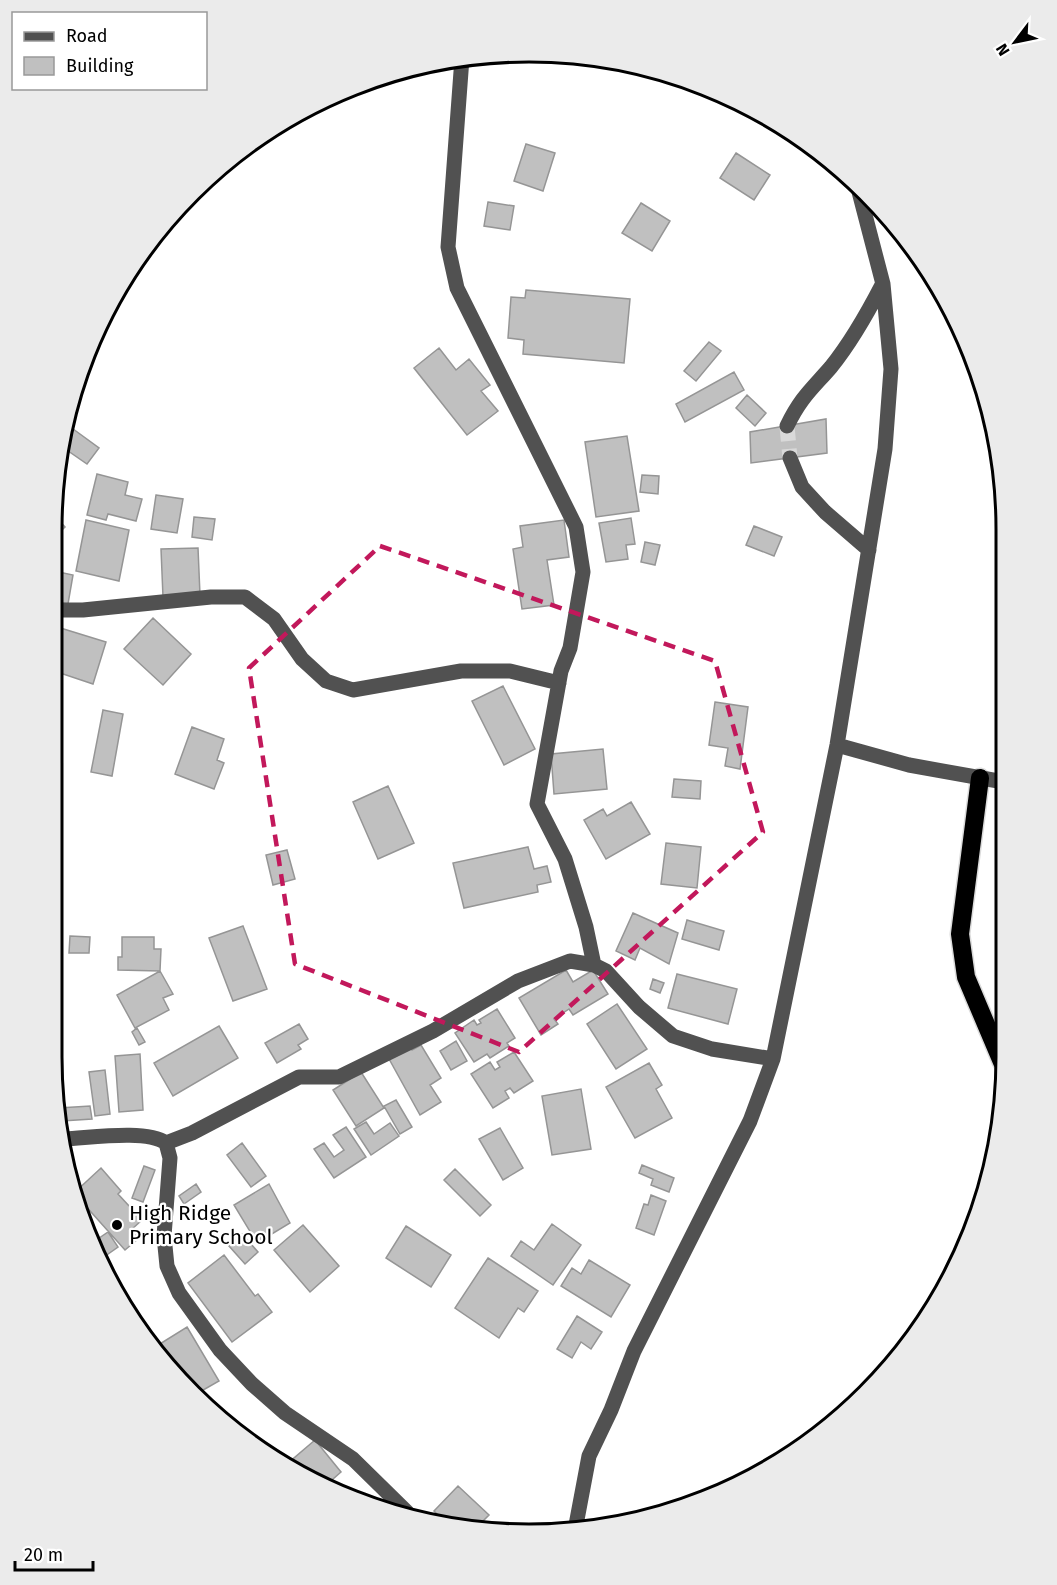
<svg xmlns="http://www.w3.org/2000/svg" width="1057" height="1585" font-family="'Fira Sans',sans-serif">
<rect width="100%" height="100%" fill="#fff"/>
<path fill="#c0c0c0" stroke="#959595" stroke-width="1.5" d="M526,144l29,9 -12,38 -29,-10z
M736,153l34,22 -16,25 -34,-22z
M488,202l26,4 -4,24 -26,-4z
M641,203l29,18 -18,30 -30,-18z
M526,290l104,9 -6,64 -101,-9 1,-14 -16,-2 3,-41 14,1z
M709,342l12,9 -25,30 -12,-10z
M439,348l17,22 13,-11 21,26 -9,6 17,20 -31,24 -53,-67z
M734,372l10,18 -59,32 -9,-18z
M747,395l19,18 -11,13 -19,-18z
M826,419l1,34 -76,10 -1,-31z
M69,426l30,22 -12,16 -26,-18z
M627,436l12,75 -43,6 -11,-75z
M97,474l31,8 -3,13 17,4 -6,22 -28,-7 -2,6 -19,-5z
M642,475l17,1 -1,18 -18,-2z
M156,495l27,4 -6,34 -26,-4z
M55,516l10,11 -10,10z
M194,517l21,2 -3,21 -20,-3z
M631,518l4,26 -9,1 2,14 -22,3 -7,-39z
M86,520l43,10 -10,51 -43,-10z
M564,520l5,37 -22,3 7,45 -32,4 -9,-60 10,-2 -3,-21z
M754,526l28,11 -8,19 -28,-11z
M645,542l15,3 -5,20 -14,-3z
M198,548l2,47 -37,2 -2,-48z
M54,571l19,4 -5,29 -14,-2z
M153,618l38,36 -28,31 -39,-36z
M54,626l52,16 -13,42 -39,-13z
M503,686l32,63 -31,16 -32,-64z
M715,702l33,5 -8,62 -15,-3 3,-18 -19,-3z
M103,710l20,4 -11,62 -21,-4z
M192,727l32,12 -7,21 7,3 -10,26 -39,-15z
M603,749l4,40 -53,5 -3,-40z
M674,779l27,2 -1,18 -28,-2z
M388,786l26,57 -36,16 -25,-57z
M631,802l19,32 -44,25 -22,-39 19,-11 4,7z
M666,843l35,4 -4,41 -36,-4z
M528,847l6,22 13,-3 4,16 -14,3 1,7 -74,16 -11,-45z
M287,850l8,29 -22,6 -7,-30z
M633,913l45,20 -9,31 -29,-16 -5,12 -19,-9z
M687,920l37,11 -5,19 -37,-11z
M243,926l24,63 -34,12 -24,-63z
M70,936l20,1 -1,16h-20z
M122,937h32v12h7l-1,22 -42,-1v-13h4z
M566,970l7,12 20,-12 15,24 -35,21 -4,-6 -15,10 4,5 -17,11 -22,-37z
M160,971l13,23 -10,4 6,12 -34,18 -18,-33z
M677,974l60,15 -9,35 -60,-16z
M52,975l7,3 -7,17 -1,-1z
M653,979l11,4 -4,10 -10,-4z
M617,1004l30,45 -31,20 -29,-45z
M497,1009l18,29 -8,5 2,3 -19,12 -3,-4 -13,8 -19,-29 19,-13 3,5 4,-2 -2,-3z
M299,1024l9,15 -10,6 3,4 -24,14 -12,-20z
M219,1026l19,32 -65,38 -19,-33z
M137,1028l8,14 -6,3 -7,-13z
M456,1041l11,20 -16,9 -11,-19z
M409,1045l3,5 9,-5 20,33 -11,7 11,17 -21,13 -32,-58z
M514,1052l19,29 -19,12 -4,-5 -5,3 4,7 -16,10 -22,-34 19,-12 5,8 5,-3 -3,-5z
M140,1054l3,56 -24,2 -4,-56z
M649,1063l13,22 -6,4 16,29 -37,20 -29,-51z
M105,1070l5,44 -15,2 -6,-44z
M361,1072l23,36 -28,18 -23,-36z
M581,1089l10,60 -39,6 -10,-59z
M396,1100l16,27 -12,7 -16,-28z
M90,1106l2,13 -30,2 -3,-13z
M366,1122l8,12 16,-11 9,13 -28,19 -17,-26z
M346,1127l20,30 -32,21 -20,-29 10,-6 10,14 10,-7 -11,-15z
M500,1128l23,40 -20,12 -24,-41z
M242,1143l24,33 -15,11 -24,-32z
M642,1165l32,13 -5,14 -18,-7 2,-6 -14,-6z
M144,1166l11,4 -12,32 -11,-4z
M101,1168l20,23 -3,3 24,26 -11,10 7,9 -13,11 -51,-57z
M455,1169l36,36 -11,11 -36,-36z
M196,1184l5,8 -17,12 -5,-8z
M269,1184l21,39 -33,20 -23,-38z
M651,1195l15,6 -12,34 -18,-7 8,-24 4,1z
M552,1224l29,21 -28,40 -42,-29 10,-15 13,9z
M303,1225l36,41 -29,26 -36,-42z
M406,1226l45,29 -20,32 -45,-29z
M108,1232l10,15 -17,12 -9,-16z
M242,1234l16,18 -13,12 -16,-18z
M224,1255l31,41 3,-2 14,18 -40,30 -44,-59z
M488,1258l50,33 -14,21 -6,-4 -19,30 -44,-30z
M589,1260l41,25 -19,32 -50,-31 11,-18 9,6z
M577,1316l25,16 -11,17 -10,-7 -9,16 -15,-9z
M187,1327l32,54 -21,12 -43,-46z
M315,1440l26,32 -16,14 -38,-22z
M458,1486l31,29 -13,13 -32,-7 -10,-10z"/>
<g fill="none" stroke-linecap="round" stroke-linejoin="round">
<path stroke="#d9d9d9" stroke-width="15" stroke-dasharray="15 8" stroke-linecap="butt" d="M787,426l3,32"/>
<g stroke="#dbdbdb" stroke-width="21">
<path id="highway" d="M980,778l-20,156 6,43 36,85"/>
</g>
<path stroke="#515151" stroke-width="15" d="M462,58l-14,189 9,41 119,239 7,45 -13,76 -9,23 -24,133 28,55 21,68 8,38
M787,426c14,-29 25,-37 44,-59 21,-26 36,-53 51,-82
M790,458l12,29 23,25 44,38
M54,610h29l128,-13h34l29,22 28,40 24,22 27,9 108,-19h49l49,12
M837,745l72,20 95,17
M65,1139c25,-1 81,-10 101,4l4,15 -6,78 3,30 12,27 41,57 32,34 33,29 68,46 54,53
M166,1143l26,-10 107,-56h40l94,-46 85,-50 52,-20 24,4 12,6 33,36 34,29 39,13 61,10
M576,1525l13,-69 22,-46 23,-59 116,-230 23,-62 64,-314 48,-296 6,-80 -8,-85 -26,-100"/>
<use href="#highway" stroke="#000" stroke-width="18"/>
</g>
<path fill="none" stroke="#c2185b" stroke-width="4.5" stroke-dasharray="12 8" stroke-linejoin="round" d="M380,546l335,115 48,171 -244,220 -224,-88 -46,-296z"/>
<circle fill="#000" stroke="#fff" stroke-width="2" cx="117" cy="1225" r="6"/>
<g text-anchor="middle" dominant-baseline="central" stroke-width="4.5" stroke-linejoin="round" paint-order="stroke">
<g font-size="21" fill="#000" stroke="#fff" text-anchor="start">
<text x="129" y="1213">High Ridge<tspan x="129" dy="24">Primary School</tspan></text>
</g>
</g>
<path d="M0 0H1057V1585H0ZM529 62H529A467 467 0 0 1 996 529V1057A467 467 0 0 1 529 1524H529A467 467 0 0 1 62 1057V529A467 467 0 0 1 529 62Z" fill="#ebebeb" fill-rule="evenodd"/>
<path fill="none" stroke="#000" stroke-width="3" d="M529 62H529A467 467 0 0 1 996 529V1057A467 467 0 0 1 529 1524H529A467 467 0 0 1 62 1057V529A467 467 0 0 1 529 62Z"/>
<rect x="12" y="12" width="195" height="78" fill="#ffffff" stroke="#999999" stroke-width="1.5"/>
<rect x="24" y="32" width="30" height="9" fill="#515151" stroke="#999999" stroke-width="1.5"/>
<text x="66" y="42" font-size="18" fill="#000000">Road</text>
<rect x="24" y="57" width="30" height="18" fill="#c0c0c0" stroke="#999999" stroke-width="1.5"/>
<text x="66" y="72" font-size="18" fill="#000000">Building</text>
<g transform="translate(1015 42) rotate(238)" stroke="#ffffff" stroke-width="4.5" paint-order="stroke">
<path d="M0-4.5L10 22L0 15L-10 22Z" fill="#000000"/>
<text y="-9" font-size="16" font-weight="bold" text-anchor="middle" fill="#000000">N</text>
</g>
<path d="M15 1561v9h78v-9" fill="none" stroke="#000000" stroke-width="3"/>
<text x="24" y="1561" font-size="18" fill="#000000" stroke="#ffffff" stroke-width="4.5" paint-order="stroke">20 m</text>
</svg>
